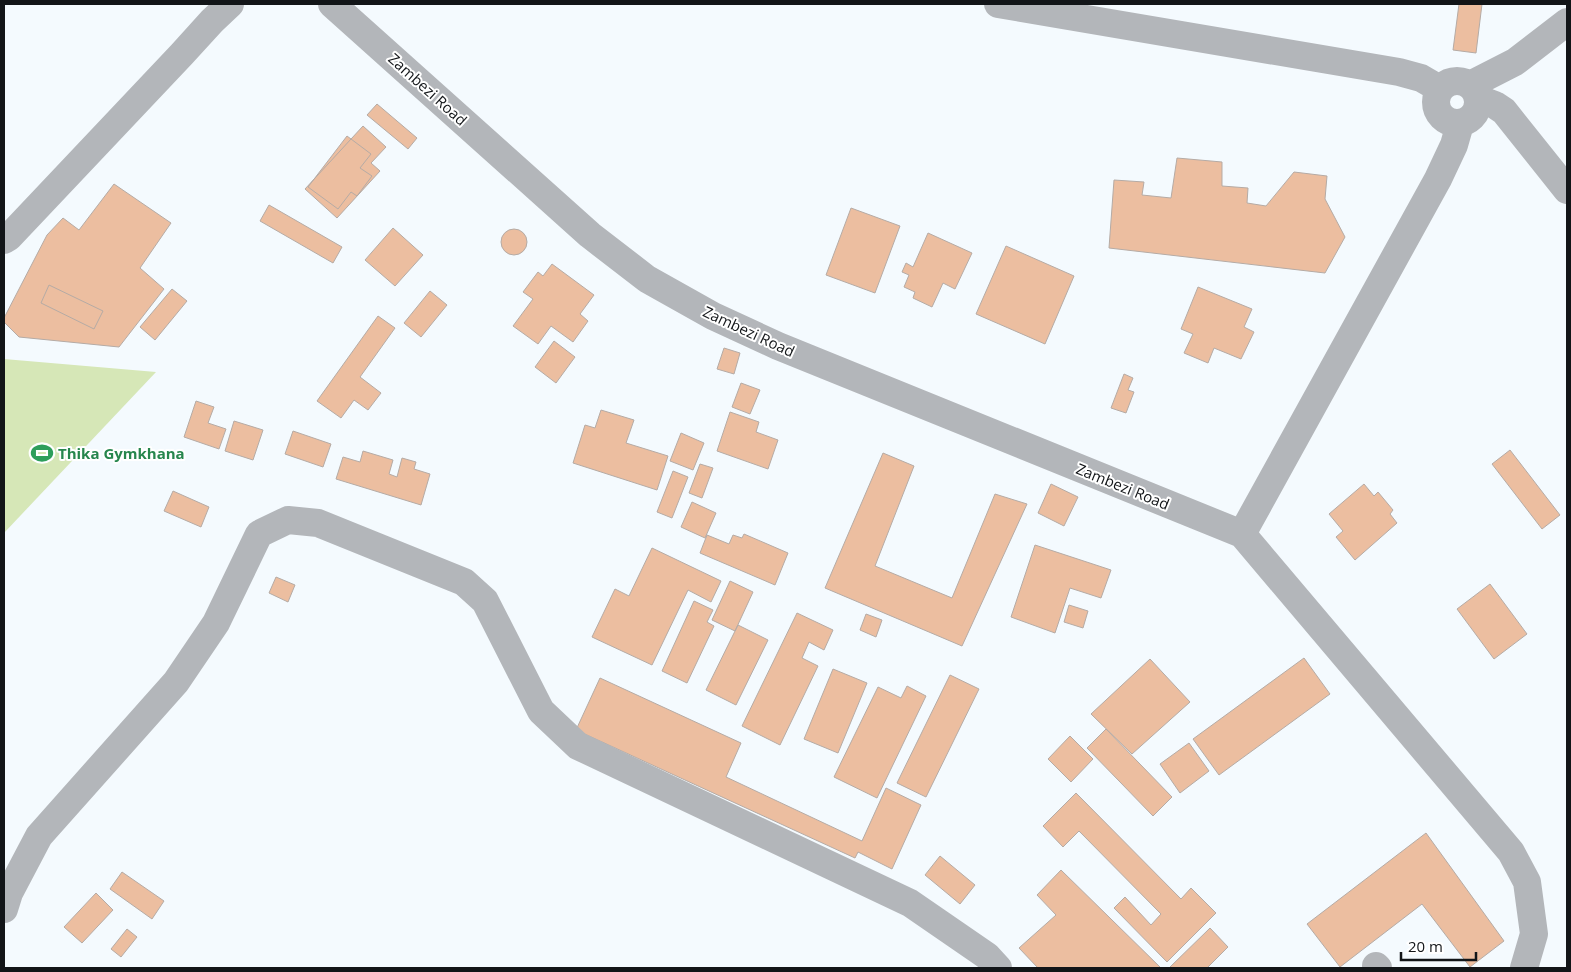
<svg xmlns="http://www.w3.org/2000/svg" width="1571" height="972" font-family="'Open Sans',sans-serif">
<rect width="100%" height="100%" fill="#f4fafe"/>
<path fill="#d6e7b7" d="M4,359l152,13 -152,161z"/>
<path fill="#ecbea0" stroke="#b5aba5" d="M1459,4h23l-6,49 -23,-3z
M377,104l40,34 -9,11 -41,-34z
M363,126l23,21 -15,16 9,8 -43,47 -32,-29z
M347,136l24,18 -11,14 12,8 -15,20 -6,-4 -13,17 -30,-22z
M1177,158l45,4v24l26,2 -1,15 19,3 28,-34 33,4 -2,23 20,38 -20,36 -216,-25 5,-68 30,2 -2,13 29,3z
M114,184l57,39 -31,45 24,21 -45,58 -100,-10 -15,-15v-4l43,-83 16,-17 16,12z
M269,205l73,42 -9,16 -73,-42z
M851,208l49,18 -25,67 -49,-18z
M393,228l30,27 -28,31 -30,-26z
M501 242a13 13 0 1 1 26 0a13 13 0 1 1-26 0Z
M928,233l44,20 -17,36 -12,-6 -11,24 -19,-9 2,-6 -11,-5 5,-12 -7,-3 4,-9 7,4z
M1006,246l68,30 -29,68 -69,-30z
M552,264l42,31 -14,19 8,7 -15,21 -22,-16 -13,18 -25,-18 20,-27 -10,-7 15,-20 5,4z
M49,285l54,26 -9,18 -53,-26z
M1198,287l54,22 -8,18 10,5 -13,27 -27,-11 -6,15 -24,-10 9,-19 -12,-5z
M172,289l15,12 -32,39 -15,-13z
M430,291l17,14 -26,32 -17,-14z
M378,316l17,12 -35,49 21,16 -13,17 -14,-10 -13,18 -24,-17z
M554,341l21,16 -19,26 -21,-16z
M724,348l16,5 -6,21 -17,-5z
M1124,374l9,4 -5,12 6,2 -8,21 -15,-5z
M741,383l19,7 -10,24 -18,-7z
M196,401l18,6 -6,16 18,6 -7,20 -35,-12z
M601,410l33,10 -8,23 42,13 -11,34 -84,-27 12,-38 10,3z
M730,412l29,10 -3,10 22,8 -10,29 -51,-18z
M234,421l29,9 -10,30 -28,-9z
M293,431l38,13 -8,23 -38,-13z
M681,433l23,10 -11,27 -23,-9z
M1510,450l50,65 -18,14 -50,-65z
M363,451l30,9 -4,14 8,3 5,-19 14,4 -2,7 16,5 -9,31 -85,-26 7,-22 17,5z
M883,453l31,13 -39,100 77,32 43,-104 32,10 -65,142 -137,-58z
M700,464l13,4 -11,30 -13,-5z
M673,471l15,6 -16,41 -15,-6z
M1051,484l27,13 -14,29 -26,-13z
M1364,484l10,12 4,-4 15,18 -3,4 7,9 -42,37 -19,-23 7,-6 -14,-17z
M173,491l36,16 -8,20 -37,-16z
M692,502l24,11 -11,25 -24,-11z
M744,534l44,19 -13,32 -75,-32 7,-18 22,9 4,-9 9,3z
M1035,545l76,25 -10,28 -31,-10 -15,45 -44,-16z
M652,548l69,33 -10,21 -23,-12 -36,75 -60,-28 23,-48 14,7z
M276,577l19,8 -7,17 -19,-9z
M730,581l23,11 -18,39 -23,-11z
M1490,584l37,50 -33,25 -37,-50z
M694,601l19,9 -6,12 7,4 -27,57 -25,-12z
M1069,605l19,6 -5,17 -19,-6z
M797,613l36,17 -9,20 -15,-8 -7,16 16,8 -38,79 -38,-19z
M866,614l16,6 -6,17 -16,-7z
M738,625l30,15 -32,65 -30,-15z
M1304,658l26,36 -111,81 -26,-36z
M1150,659l40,43 -58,52 -41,-40z
M833,669l34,14 -29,70 -34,-14z
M950,675l29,14 -53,108 -29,-14z
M600,678l141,65 -15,34 136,64 24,-53 35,17 -29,64 -34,-17 -3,6 -279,-128z
M907,686l19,10 -49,102 -43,-21 44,-90 23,11z
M1106,729l66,68 -19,19 -66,-68z
M1070,736l23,23 -22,23 -23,-23z
M1189,743l20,28 -29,22 -20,-29z
M1076,793l105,106 10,-11 25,25 -49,49 -53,-54 11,-11 26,28 10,-11 -82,-83 -16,16 -20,-21z
M1426,833l78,108 -34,26 -48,-63 -82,63 -33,-43z
M940,856l35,29 -15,19 -35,-29z
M1061,870l100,98h-123l-19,-20 37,-33 -19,-20z
M122,872l42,29 -12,18 -42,-30z
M96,893l17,17 -31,33 -18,-16z
M1210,928l18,19 -21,21h-38z
M127,929l10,8 -16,20 -10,-8z"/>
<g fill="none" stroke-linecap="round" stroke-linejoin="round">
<path stroke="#b3b6ba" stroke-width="28" d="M332,4l258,231 57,44 66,37 65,30 464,188
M998,4l401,68 22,6 19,11
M1436 102a21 21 0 1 1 42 0a21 21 0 1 1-42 0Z
M1470,85l45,-23 52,-40
M1479,99l16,6 9,6 63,79
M1460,124l-6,21 -16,34 -196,355 269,318 16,30 7,52 -10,34
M4,240l5,-3 173,-183 30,-33 18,-17
M4,909l5,-16 30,-57 137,-154 40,-59 43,-89 29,-14 30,3 146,59 21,19 56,110 37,35 332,157 77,53 11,12
M1376,966l2,2"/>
</g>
<defs>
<g id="stadium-bare" transform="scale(1.725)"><path d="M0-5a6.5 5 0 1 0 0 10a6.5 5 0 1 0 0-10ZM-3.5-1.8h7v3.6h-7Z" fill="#2e9e5b" stroke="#fff" stroke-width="2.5" paint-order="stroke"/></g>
</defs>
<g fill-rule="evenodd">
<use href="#stadium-bare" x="42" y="453"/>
</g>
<g text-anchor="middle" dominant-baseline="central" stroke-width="4" stroke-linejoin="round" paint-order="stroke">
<g font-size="15" fill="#121518" stroke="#fff">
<text transform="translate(428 89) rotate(42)">Zambezi Road</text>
<text transform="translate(749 331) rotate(25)">Zambezi Road</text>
<text transform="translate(1123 486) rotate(22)">Zambezi Road</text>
</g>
<g font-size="15" font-weight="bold" fill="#27864d" stroke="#fff" text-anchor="start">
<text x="58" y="453">Thika Gymkhana</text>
</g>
</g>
<rect width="1571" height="972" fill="none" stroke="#121518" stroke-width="10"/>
<path d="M1401 952v8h75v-8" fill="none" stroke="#121518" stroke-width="2.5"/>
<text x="1408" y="952" font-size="15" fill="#121518" stroke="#ffffff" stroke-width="4" paint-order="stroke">20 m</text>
</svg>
